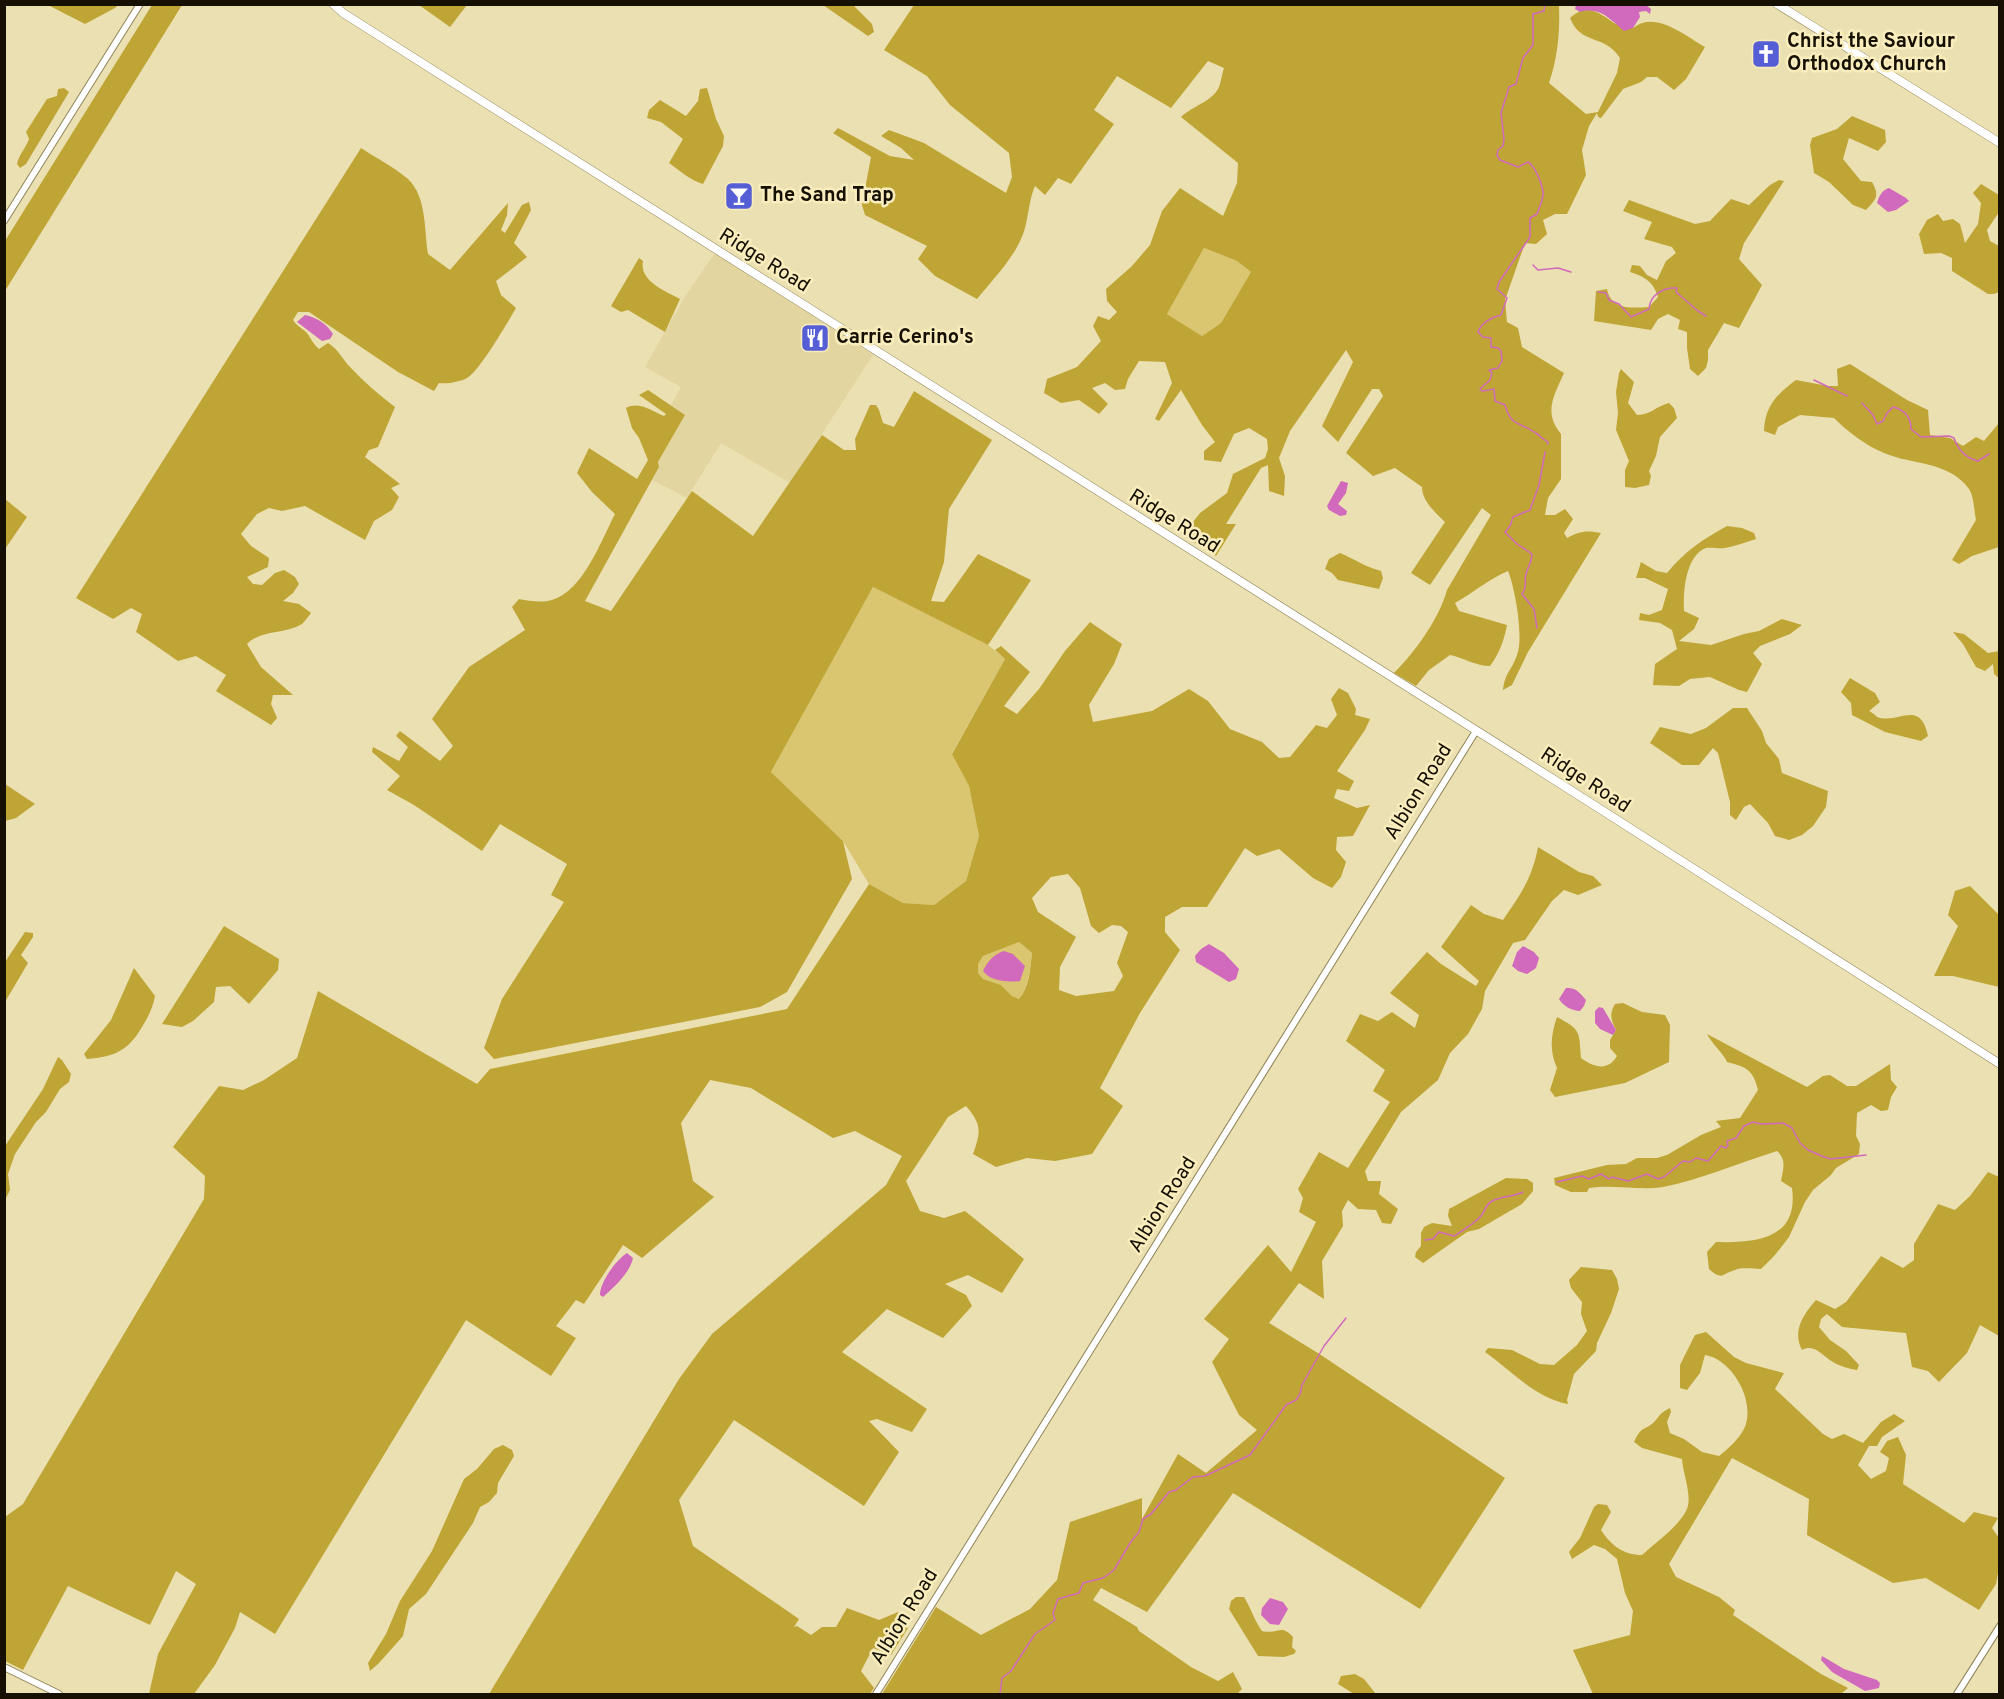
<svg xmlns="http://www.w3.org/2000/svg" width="2004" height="1699" font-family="Overpass,sans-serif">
<rect width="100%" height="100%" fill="#ebe0b1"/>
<path fill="#e3d59f" d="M715,253l158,102 -83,128 -69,-40 -34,55 -35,-18 7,-13 -1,-4 27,-48 -14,-10 10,-18 -36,-20 41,-72z"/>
<path fill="#dac570" d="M1204,248l33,13 14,11 -30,51 -19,13 -35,-22z
M873,587l115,58 17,14 -53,94 17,33 10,50 -13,45 -32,24 -31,-2 -34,-19 -26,-43 -72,-69z
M1019,942l13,11c-2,16 -3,33 -13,46l-7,-3 -11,-11 -18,-6 -5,-6v-9l5,-8z"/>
<path fill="#bfa535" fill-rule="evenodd" d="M48,5h70l-3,3 -30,16z
M152,5h30l-177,286v-50z
M419,5l48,-1v1l-17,22z
M823,5h30l19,19 2,8 -6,4z
M914,5h645c1,26 -1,52 -10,78l37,31 12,-2 19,-39 3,-15c-16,-25 -39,-12 -50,-40 17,-16 30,-5 44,5 5,3 14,4 19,5 22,-18 51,7 72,19l-19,32 -12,11 -17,-13h-10l-6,5 -18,7 -22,29 -3,-1 -1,-4 -8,13 -7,24 4,25 -19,39h-12l-12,6 4,14 -11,10 -11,-1 -20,57 2,22 11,6 4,19 42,26c-10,23 -21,39 -3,61v45l-13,19 -3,17h10l10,-6 8,10 -9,14 3,5c12,-7 20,-8 34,-5l-73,119 -16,33 -9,5c2,-18 9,-20 14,-35 7,-17 -2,-67 -9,-84 -19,8 -35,22 -53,32l4,8 48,14c-3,16 -8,29 -17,41 -14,0 -26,-8 -40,-11l-21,15 -13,16 -22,-13c21,-21 45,-54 53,-83l44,-75 -9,-7 -52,77 -19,-12 34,-51c-10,-10 -23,-21 -23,-35l-27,-19 -22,8 -27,-23 37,-57 -4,-7h-7l-34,53 -16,-16 31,-64 -7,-12 -56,81 -11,27 6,18 -1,20 -15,-5 -1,-26 -7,3 -35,56h10l-20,32 -33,-21 17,-22 27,-20 6,-19 32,-16 3,-9 -1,-10 -18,-11 -15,6 -13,28 -17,-2v-9l11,-9 -13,-17 -21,-35 -22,31 -4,-2 17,-36 -7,-21 -26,-1 -11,18 -3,10 -10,1 -10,-7 -13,5 16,16 -9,10 -20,-14 -18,3 -17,-10 3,-14 30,-12 24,-26 -8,-15 5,-10 11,4 8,-8 -10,-11 -1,-12 26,-23 18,-21 12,-34 18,-23 43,28 14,-33 1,-20 -57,-46c11,-11 31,-15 38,-30 2,-5 3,-13 5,-19l-16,-7 -37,47 -54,-32 -23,34 20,14 -43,60 -13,-6 -13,17 -10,-9c-6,14 -6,27 -10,42 -7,26 -31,50 -48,71l-42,-23 -17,-17 9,-13 -62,-31 -3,-10 9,-48 -38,-24 5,-5 52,28 24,4 -13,-12 -20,-12 8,-6 35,13 82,50 6,-16 -3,-24 -59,-48 -23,-29 -43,-26zM1204,248l33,13 14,11 -30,51 -19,13 -35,-22z
M64,88l5,4 -43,72 -6,4 -3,-4c2,-10 9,-16 12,-25l-3,-7 21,-33 10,-3 1,-7z
M707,88l9,31 8,17 -1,10 -20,38c-13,-4 -23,-13 -34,-21l14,-24 -22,-17 -14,-4 2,-8 11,-10 26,16 12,-15 2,-12z
M1852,116l33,14 1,12 -8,9 -29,-13 -6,21 18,22 11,1c8,14 4,17 -6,28l-13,-5 -24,-23 -15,-9 -4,-28 2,-7 25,-9z
M361,148c15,10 33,19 47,31 19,18 16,51 20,75l22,16 58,-67 -1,12 -6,15 4,3 17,-28 7,-3 2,8 -17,33 13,14 -31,24 5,14 15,13c-8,14 -37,64 -49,70 -7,4 -20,6 -28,5l-5,8 -36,-19 -89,-60h-11l-5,8c4,6 7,7 12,11 6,6 6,11 14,18l9,-6c11,7 14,16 23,25 13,14 28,27 44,39l-17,40 -9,3 -4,7 35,27 -9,4 8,9 -7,13 -18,11 -9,19 -60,-34 -23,5 -13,-3 -12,6 -16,20 10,12 18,12 -1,9 -21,10 6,7 9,1 13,-12 9,-3 11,7 4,7 -6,9 -10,8 16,3 12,9c-2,3 -6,8 -9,11 -18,11 -40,5 -55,20l14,23 32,28h-20l-2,9 6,14 -6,7 -55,-34 10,-16 -30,-19 -18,5 -42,-29 6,-18 -11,-6 -18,11 -37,-21z
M1779,180l5,1 -40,62 -5,16 23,26 -23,43 -15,-5 -16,27v10l-2,8 -8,8 -8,-7 -3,-21v-16l-9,-3 2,-9 -12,-6 -10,5 -7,11 -57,-9 2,-30 11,-2c4,21 24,19 42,18l9,-10c-5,-16 -13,-20 -28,-25l2,-7 8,1 7,9 10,5 9,-19 10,-8 -4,-6 -28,-8 8,-17 -29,-11 6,-11 66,24 15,-3 21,-22 18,6 21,-20z
M1981,184l18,11v17l-12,18 3,11 9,5v46l-5,2h-6l-36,-23v-13l-11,-5 -17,1 -5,-20 8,-14 11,-6 5,7 10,-2 7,5 5,19 13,-19 3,-21 -8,-10z
M639,258l4,3c-4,20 22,30 37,38l-15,33 -37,-22 -7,2 -10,-6z
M1850,364l57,36 21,10 2,25 20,3 13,8 13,-9 8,4 15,-18v124l-27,9 -13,8 -7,-4 24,-40c-2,-9 -2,-24 -7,-31 -20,-28 -57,-24 -85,-36 -19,-8 -36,-21 -50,-35l-34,-3 -22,12 -3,8 -11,-4c1,-25 13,-37 32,-51l32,6h10l-1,-17z
M1621,369l13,13 -6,21 9,12c14,0 19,-9 32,-12l5,5 3,10 -17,19 -4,19 -7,15 2,5 -2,9 -14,3 -10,-1v-17l4,-9 -13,-31 2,-17 -2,-21 3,-19z
M648,390l37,25 -27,47 1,5 -74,134 26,10 81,-120 61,45 69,-101 22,15h12l-1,-11 15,-34h6l3,5 4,13 11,4 20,-36 78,49 -43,69 -5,53 -13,39 13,1 34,-48 53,26 -43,65 -115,-58 -102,185 72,69 9,38 -65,113 -27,15 -266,52 -10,-11 18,-49 62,-97 -13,-7 16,-31 -67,-40 -18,27 -68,-46 -27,-15 13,-14 -28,-24 1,-5 26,14 9,-14 -12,-11 4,-5 40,30 13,-15 -21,-27 37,-52 56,-37 -13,-23 7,-8c11,2 22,4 33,1 31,-9 49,-59 63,-86l-23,-22 -15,-19 12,-25 48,31 11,-19 -9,-22 -7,-10 -6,-20c12,-7 26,3 38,8l2,-2 -27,-19z
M5,499l22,18 -22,32z
M1727,526l15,2 12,5 2,6c-10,3 -21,7 -31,9 -6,1 -14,-1 -19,0 -21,8 -23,45 -22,63l15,7 -5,11 -15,12 32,4 33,-11 15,-3 23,-12 20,6 -12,9 -30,12 -7,7 9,11 -15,28 -8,-2 -29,-13 -20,2 -11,7 -26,-1 2,-21 22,-15 -5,-19 -12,-7 -21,-3 1,-7 9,2 13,-5 6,-21 -23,-11h-9l5,-16 15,9 11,2c17,-21 36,-34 60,-47z
M1340,553c15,6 23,13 41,18l2,7 -4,11 -41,-9 -6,-7 -7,-4 4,-10z
M1090,622l32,22 -8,20 -25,41 4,17 59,-11 37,-22 19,12 22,28 32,13 17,16 11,-1 26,-32 11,3 10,-13 -6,-16 8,-11 9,5 8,16 -1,6 15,4 -5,11 -28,41 17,10 -5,10 -12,-2 -3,9 23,10 13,-3 -17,31 -16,1 -1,13 10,12 -5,15 -9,11 -19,-10 -34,-29 -22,7 -12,-8 -38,59h-25l-17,10v15l15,18 -40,63 -40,75 23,18 -31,48 -37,7 -28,-3 -31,9 -23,-13c8,-23 9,-29 -7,-48l-18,11 -42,64 14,30 24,7 21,-7 59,48 -22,34 -34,-18 -23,9 21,11 6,11 -29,32 -56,-29 -45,43 85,57 -15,23 -35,-13 -8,2 30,31 -35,54 -130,-86 -55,80 14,46 106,73 -5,8 3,-1 14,9 11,-8h14l11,-19 32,12 19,-8 10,16 -17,27 -18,-7 -12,23 13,17 -4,6h-381l190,-315 33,-45 174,-149 16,-29 -47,-25 -22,7 -82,-50 -41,-8 -29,43 12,58 21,16 -72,61 -19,-13 -39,59 -8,-4 -20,26 20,12 -25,38 -85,-56 -191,314 -35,-22 -5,16 -20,37 -21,29h-45l9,-40 38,-70 -20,-13 -26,54 -82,-39 -45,84 -18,-9v-144l18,-13 181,-305 1,-23 -32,-29 46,-61 24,4 21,-10 33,-22 21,-67 159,93 13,-15 297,-60 82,-125 34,19 31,2 32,-24 13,-45 -10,-50 -17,-32 53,-95 -10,-9 6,-4 29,26 -26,34 13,8 22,-25 26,-38zM1068,874l12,14 11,38 8,7 13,-8 9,1 7,6 -11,31 6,13 -9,15 -38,5 -17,-6 1,-23 16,-30 -38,-25 -6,-14 19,-21zM1019,942l13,11c-2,16 -2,33 -13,46l-7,-3 -11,-11 -18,-6 -5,-6v-9l5,-8z
M1953,632l11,2 24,19 11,-2v27l-5,-4 -1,-10 -8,7 -9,-4 -13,-23z
M1850,678l25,15 5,9 -11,9c1,0 8,5 8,6 21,8 43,-19 51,19l-7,5 -36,-9 -33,-17 -1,-12 -10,-11z
M1733,708h14l15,23 4,12 13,16 3,14 46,18 -2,16 -13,19 -11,9 -13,5 -14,-4 -7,-13 -18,-19 -6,3 -8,13 -6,-5v-13l-12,-49 -5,-5 -14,17h-17l-32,-22 10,-16 31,7 15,-6z
M5,784l30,20 -19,14 -11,3z
M1538,847l41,25 14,4 9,9 -24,10 -14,-5 -12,11 -27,39 -12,3 -28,48 -3,18 -14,25 -18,19 -12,27 -37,32 -36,59 3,10h13l-2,13 19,15 -7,15 -9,-1 -6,-13 -18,-1 -10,-9 -6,11 1,15 -21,35 2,38 -25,-16 -30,40 52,32 184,123 -85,131 -187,-116 -86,119 -46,-24 -8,12 44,27 2,4 52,36 27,14 15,-9 9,17 -5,5h-355l54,-87 45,28 49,-26 27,-29 13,-58 72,-24v21l36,-65 28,19 51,-43 -18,-15 -27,-53 17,-23 -25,-20 64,-74 23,27 25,-50 -17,-10 4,-14 -5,-9 21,-37 29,16 42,-66 -17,-11 12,-21 -39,-29 14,-27 18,7 14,-9 23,16 4,-13 -29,-22 37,-41 14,12 35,22 3,-5 -38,-34 30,-42 13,9 19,6c17,-25 29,-41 35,-73z
M1970,886l29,29v72l-46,-11h-19l24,-50 -10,-11 7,-24z
M224,926l55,33 -1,11 -29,34 -19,-18 -14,1 -2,15 -21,19 -11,6 -20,-3z
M25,932l8,1v4l-12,18 7,8 -23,39v-40z
M134,968l21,28c-2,12 -7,21 -13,31 -14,24 -28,30 -55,32l-3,-5 27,-34z
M1623,1003l19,9 23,3 5,10 -1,37 -44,21 -70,14 -5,-7 7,-22c-8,-17 -6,-34 0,-51 24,13 22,14 24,41 12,9 27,14 36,-2l-7,-8v-8l6,-10c-5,-10 -7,-16 -1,-26z
M1707,1034l100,53 16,-11 7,-1 17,11h9l34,-22 1,16 6,7 -6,10 -3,13 -7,1 -10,-6 -14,8 -1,23 4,8 -1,10 -23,14 -5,7 -18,15 -8,12 -16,35 -14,18 -14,14c-8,0 -19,-2 -26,1 -14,4 -12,11 -26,-1l-2,-17 9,-10c39,1 83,-2 76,-54l-11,-7c2,-12 6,-21 -4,-30 -38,12 -75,28 -114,36 -24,4 -49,-3 -74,1l-2,4h-16l-16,-7 -1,-7 53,-13 19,-1 11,-6h20l10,-3 34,-20 20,-8 -5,-6 24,-3 18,-28c-5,-21 -12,-23 -31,-28 -3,-8 -15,-18 -20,-28z
M58,1057l4,3 9,14 -2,8 -9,7 -14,23 -10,10 -21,32 -7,20 2,16 -5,10v-54l38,-57z
M1988,1172l11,5v159l-19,-11 -13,28 -28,29 -11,-11 -16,-4 -6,-34 -64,-6 -15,-13 -6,5 -2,8 11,13 16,11 13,14 -2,5c-7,-1 -18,-4 -24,-8 -11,-6 -18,-19 -31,-12 -10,-19 1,-35 14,-50l19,9 11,-7 35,-46 22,12 11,-8v-16l24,-40 17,6 15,-14z
M1506,1178l21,1 6,4v8l-11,13 -43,25 -12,3 -44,31 -8,-6 1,-5 5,-6v-13l3,-6 8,-4 20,3 -4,-10 1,-7z
M1581,1267l31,3 5,9 2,10 -8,24 -14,30 -1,8 -22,23 -7,26 1,4c-33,-6 -56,-33 -83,-52l3,-4 24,2 28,14 14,1 23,-20 10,-14 -6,-17 1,-12 -11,-14 -2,-8z
M1706,1332l28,25 12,6 38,10 -9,16 48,45 9,5 12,-5 19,9 18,-21 13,-8 11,7 -23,16 -5,9h-8l-11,19 13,14 15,-8 3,-13 -9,-6 7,-11 11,-4 8,18 -3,29 61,39 10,-11 24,6 -6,10 7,10v29l-3,17 -17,26 -53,-32 -33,5 -86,-48 2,-36 -77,-41 -63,106 7,13 43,20 16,13 -2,5 88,59 27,14 -7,6h-248l-20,-44 57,-15 3,-24 -8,-18 -8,-34 -12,-10 -11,-4 -22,14 -3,-7 11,-14 14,-31 4,-3 9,1 4,7 -10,18c10,15 22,25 41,25 13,-12 36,-28 44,-44 3,-5 3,-13 2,-19 -1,-11 -5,-21 -6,-33l-40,-11 -8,-6c8,-18 12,-11 21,-21 6,-7 5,-8 15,-13l1,4 -4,10 3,11 14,6 18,13 17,4c10,-8 19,-16 25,-27 13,-27 -12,-70 -39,-74l-5,18 -13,17 -7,-2v-23l15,-30z
M503,1445l9,5 2,6 -16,27 -1,10 -8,9 -9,5 -7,16 -47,71 -17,15 -6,27 -24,27 -9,8 -2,-8 18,-29 14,-33 32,-50 32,-72 13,-10 17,-20z
M1236,1597h8c7,11 10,23 18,34 17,4 18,-8 31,6l-1,10 4,4 -2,3 -10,3 -26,-1 -29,-47 2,-8z
M1355,1674l9,5 12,15h-22l-16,-10 3,-8z"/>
<path fill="#d16abc" d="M1646,5l5,4 -1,5 -4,-3 -7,1 1,5 -7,11 -9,3c-14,-12 -25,-25 -44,-19l-5,-3 1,-4z
M1889,188l17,10 3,3 -13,9 -8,2 -11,-9c2,-7 5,-13 12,-15z
M305,315c11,2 22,9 28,19l-3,5 -8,2 -25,-19z
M1341,481l7,2 -2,10 -8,11 9,7 -1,4 -6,1 -11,-6 -2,-4z
M1209,944l15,9 15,16 -3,10 -7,3 -33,-20 -1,-6 6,-7z
M1523,946l11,6 5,6 -3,10 -9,6 -9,-3 -6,-5 5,-14z
M1004,951l9,3 12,12 -5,15c-12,1 -29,1 -37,-10 4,-9 11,-17 21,-20z
M1566,988c10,-1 14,5 20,12l-2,6 -4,5c-8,0 -17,-5 -21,-12z
M1599,1007l4,1 13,22 -3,5 -13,-6 -5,-6v-12z
M627,1253l6,5c-3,15 -19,29 -30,39l-3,-2c0,-13 16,-35 27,-42z
M1270,1598l13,4 5,7 -9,16 -9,-1 -9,-9 1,-7z
M1822,1656l22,13 33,11 3,3 -1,5 -14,3 -33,-19 -11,-12z"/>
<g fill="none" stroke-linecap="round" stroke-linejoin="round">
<path stroke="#d16abc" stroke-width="1.5" d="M1545,4l-1,7 -11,3v31l-10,13 -7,26 -7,3 -8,26 3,26 -1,7 -5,4 -1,5 3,5 18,7 10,-5c7,4 15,23 15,32 0,6 -4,14 -6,20l-7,4v19l-31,45 -2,7 10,9 -6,17c-9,2 -20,8 -23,17l5,5 8,1v9l7,1 3,3 1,10 -4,7 -9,2 3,3 -2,7 -10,9 2,2 12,-2 1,12 10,4c6,22 15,17 31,28 5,3 5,6 11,8l1,3
M1533,265l5,5 20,-2 13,4
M1598,292l8,1 3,7 10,4 12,13 18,-8c1,-14 14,-22 28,-21l-1,4 22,19 8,5
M1814,380l33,16
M1862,403l11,12 4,9 6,-3 4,-8 6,-6c12,3 18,10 18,22l10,8 28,-1 5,2c4,12 12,20 24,23l11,-7
M1537,628l-3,-19 -12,-15c6,-8 2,-13 4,-20 2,-8 6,-12 6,-20l-15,-10 -12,-12 5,-6 3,-9 17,-7 9,-25 6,-33
M1557,1182l25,-6 7,3 12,-5 8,5 3,-2 16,4 19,-7 11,5 6,-2 19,-16 7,1 6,-4 12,3 13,-15 5,2 2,-3 -1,-4 9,-3 8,-12 9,-4 8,2 22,-1 9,5 8,15 8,7 16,7 7,2 35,-4
M1425,1240l8,-1 6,-7 15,4c9,-6 20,-12 27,-20 4,-5 4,-11 11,-15 10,-5 21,-4 31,-9
M1000,1694l2,-16 9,-7 24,-37 20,-14 -2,-7 5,-14 21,-6 4,-10 20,-5 11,-8 16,-27 9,-11 4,-13 8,-5 18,-22 7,-2 17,-13 12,-1 45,-21 36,-50 10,-5 4,-6 2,-9 22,-39 22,-28"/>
<g stroke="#8f8458" stroke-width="8">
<path id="minor" d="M4,221l136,-217
M4,1667l55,27
M876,1694l600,-963
M1957,1694l43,-68"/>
</g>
<g stroke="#8f8458" stroke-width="9">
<path id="major" d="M333,4l10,9 1221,773 436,278
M1777,4l223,139"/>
</g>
<use href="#minor" stroke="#fff" stroke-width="6"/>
<use href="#major" stroke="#fff" stroke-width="8"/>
</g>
<defs>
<g id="church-square" transform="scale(1.5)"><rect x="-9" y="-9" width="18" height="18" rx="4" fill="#565ed5" stroke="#f9edbe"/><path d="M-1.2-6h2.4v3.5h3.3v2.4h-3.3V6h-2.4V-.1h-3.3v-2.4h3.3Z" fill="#fff"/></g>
<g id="bar-square" transform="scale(1.5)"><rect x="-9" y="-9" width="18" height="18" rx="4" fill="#565ed5" stroke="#f9edbe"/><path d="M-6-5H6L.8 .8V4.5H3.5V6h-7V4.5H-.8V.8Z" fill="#fff"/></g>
<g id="restaurant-square" transform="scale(1.5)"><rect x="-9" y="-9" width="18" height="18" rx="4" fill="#565ed5" stroke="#f9edbe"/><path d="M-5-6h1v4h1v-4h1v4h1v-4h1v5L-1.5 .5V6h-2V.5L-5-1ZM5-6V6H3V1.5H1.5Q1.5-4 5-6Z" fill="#fff"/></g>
</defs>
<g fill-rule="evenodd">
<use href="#church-square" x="1766" y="54"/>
<use href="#bar-square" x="739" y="196"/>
<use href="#restaurant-square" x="815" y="338"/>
</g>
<g text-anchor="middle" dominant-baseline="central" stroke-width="5" stroke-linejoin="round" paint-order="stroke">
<g font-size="20" font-weight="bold" fill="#151002" stroke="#f9edbe" text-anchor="start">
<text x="1787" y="42">Christ the Saviour<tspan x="1787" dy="23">Orthodox Church</tspan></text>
<text x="760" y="196">The Sand Trap</text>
<text x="836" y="338">Carrie Cerino's</text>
</g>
<g font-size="20" fill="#151002" stroke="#f9edbe">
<text transform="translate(764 261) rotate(32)">Ridge Road</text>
<text transform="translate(1174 522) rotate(32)">Ridge Road</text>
<text transform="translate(1585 781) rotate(33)">Ridge Road</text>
<text transform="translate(1419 792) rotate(-58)">Albion Road</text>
<text transform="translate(1163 1205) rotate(-58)">Albion Road</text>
<text transform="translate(905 1617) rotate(-58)">Albion Road</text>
</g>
</g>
<rect width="2004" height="1699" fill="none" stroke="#151002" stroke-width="12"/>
</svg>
